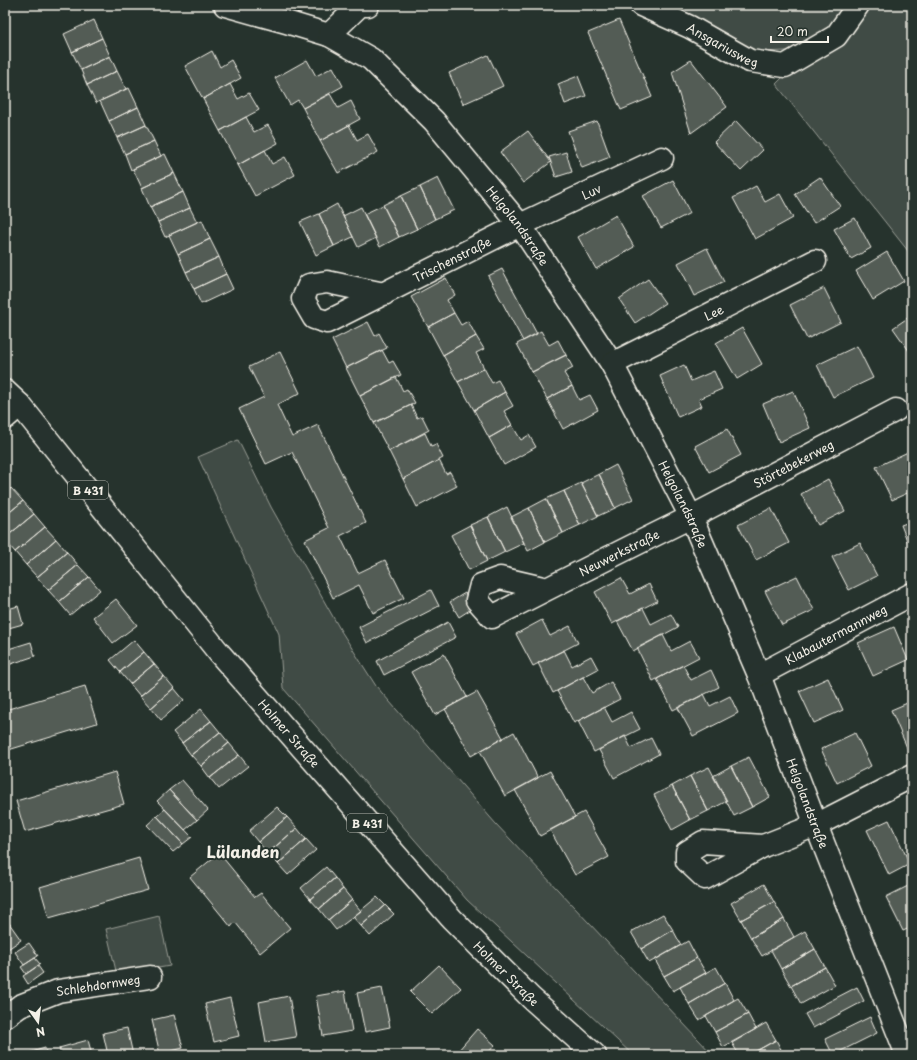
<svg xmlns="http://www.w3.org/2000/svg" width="917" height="1060" font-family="'Playpen Sans',sans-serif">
<rect width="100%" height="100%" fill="#26332d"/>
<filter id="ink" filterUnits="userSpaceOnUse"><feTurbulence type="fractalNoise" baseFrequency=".025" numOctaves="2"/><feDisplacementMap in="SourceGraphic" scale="8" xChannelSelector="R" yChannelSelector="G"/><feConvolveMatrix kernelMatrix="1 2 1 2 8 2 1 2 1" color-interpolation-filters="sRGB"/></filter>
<g filter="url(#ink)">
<path fill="#414b45" stroke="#9a9e96" d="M658,5h193l-11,17 -26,19 -27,10 -32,1z
M867,5h45v251l-136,-172 21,-21z
M238,440l33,67 70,124 35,55 120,138 217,231h-80l-166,-155 -184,-212 -4,-54 -81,-177z
M159,916l11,50 -53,9 -11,-46z"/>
<path fill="#525c55" stroke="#f4f1e8" d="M94,20l8,18 -30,14 -8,-18z
M619,20l33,77 -31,13 -33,-77z
M102,38l8,18 -29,14 -9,-18z
M212,51l8,16 11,-7 10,18 -38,21 -18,-33z
M488,55l15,31 -40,18 -14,-31z
M110,56l7,15 -30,14 -6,-15z
M307,60l9,16 17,-9 10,19 -40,22 -5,-8 -8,5 -15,-27z
M691,60l36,47 -36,26 -19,-61z
M117,71l9,18 -30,14 -9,-18z
M578,76l8,20 -21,8 -7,-20z
M230,84l8,15 11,-6 10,17 -39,21 -17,-32z
M129,88l9,19 -29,14 -9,-20z
M330,94l8,14 13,-7 9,18 -40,22 -17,-33z
M138,107l8,18 -29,13 -8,-17z
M246,117l8,15 14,-7 10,18 -40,22 -18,-34z
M597,121l13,36 -28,11 -14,-37z
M736,121l27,29 -22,21 -27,-29z
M146,125l8,16 -29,13 -8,-16z
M349,125l8,15 11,-6 10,18 -40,21 -18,-32z
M528,131l23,31 -28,21 -23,-31z
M154,141l7,15 -30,14 -6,-16z
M265,150l7,14 13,-7 10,18 -40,21 -17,-31z
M566,152l6,20 -16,5 -7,-20z
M165,154l9,19 -32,15 -9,-19z
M174,173l9,19 -33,15 -8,-19z
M820,177l20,29 -26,17 -19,-29z
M438,178l16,32 -19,9 -15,-32z
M673,180l17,33 -29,15 -18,-32z
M756,186l9,16 15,-8 13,24 -38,21 -22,-41z
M420,187l15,32 -18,10 -16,-33z
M183,192l7,16 -32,14 -8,-15z
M401,196l16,33 -18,8 -16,-32z
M337,204l16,33 -19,9 -15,-32z
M383,205l16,32 -19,10 -16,-33z
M361,207l15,31 -18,9 -15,-31z
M190,208l7,14 -32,15 -7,-15z
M319,214l15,32 -18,9 -16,-33z
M616,215l18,32 -38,22 -18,-32z
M855,218l16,30 -20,11 -17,-30z
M202,220l8,19 -32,15 -9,-19z
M210,239l9,18 -33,15 -8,-18z
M707,248l17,34 -30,14 -16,-33z
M887,252l17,29 -31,19 -17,-29z
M219,257l7,17 -32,15 -8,-17z
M502,269l35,65 -14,7 -35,-65z
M226,274l7,15 -32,15 -7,-15z
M446,278l9,17 -8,5 7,13 -26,14 -17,-30z
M648,279l17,24 -30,20 -16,-24z
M824,288l17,34 -34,17 -17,-34z
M454,313l7,12 7,-4 8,15 -33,19 -15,-28z
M912,315v40l-19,-27z
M368,322l7,14 4,-3 8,15 -41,20 -14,-28z
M742,328l20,36 -25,15 -21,-36z
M541,331l8,14 9,-5 8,15 -34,17 -15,-28z
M476,336l8,13 -8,4 8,15 -26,14 -15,-27z
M857,346l16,32 -40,19 -16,-32z
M382,350l7,13 4,-2 8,14 -41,21 -14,-28z
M280,352l20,41 -23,12 15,32 26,-12 48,98 -26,13 18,37 27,-13 19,38 -31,15 -14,-28 -26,13 -28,-58 24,-12 -37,-76 -26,12 -27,-55 25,-12 -15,-30z
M566,355l7,13 -9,5 8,13 -25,13 -15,-27z
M684,365l7,16 23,-10 8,18 -23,10 3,7 -24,11 -18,-41z
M484,368l8,15 6,-3 7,12 -31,18 -16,-28z
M396,377l7,14 4,-2 8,14 -41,20 -14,-27z
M572,386l7,14 11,-5 8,15 -35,19 -16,-30z
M793,391l17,37 -31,14 -16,-38z
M505,392l8,14 -9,5 8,14 -23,13 -15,-28z
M411,405l6,13 5,-2 7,14 -40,21 -15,-28z
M512,425l9,15 8,-5 7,12 -32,18 -15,-27z
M727,429l14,26 -32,17 -14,-26z
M425,433l6,13 5,-2 7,14 -40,21 -14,-28z
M910,451l2,4v36l-20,9 -16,-33z
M439,460l7,14 4,-2 7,14 -40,21 -14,-28z
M616,465l17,34 -18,9 -16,-34z
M599,474l16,34 -17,8 -17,-33z
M828,479l17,32 -27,14 -17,-31z
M581,483l17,33 -18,9 -16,-34z
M11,488l12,13 -18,15v-22z
M564,491l16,34 -17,8 -17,-34z
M546,499l17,34 -18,9 -16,-34z
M23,501l11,13 -29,24v-22z
M507,507l17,36 -19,9 -17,-35z
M529,508l16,34 -17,9 -17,-34z
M771,508l18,35 -33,17 -18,-35z
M34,514l11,13 -30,25 -10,-12v-2z
M488,517l17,35 -18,9 -17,-36z
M912,521v32l-11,-28z
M470,525l17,36 -18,9 -18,-35z
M45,527l11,12 -30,26 -11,-13z
M56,539l11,13 -30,25 -11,-12z
M860,543l17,33 -28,14 -17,-33z
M67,552l11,13 -30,25 -11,-13z
M78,565l11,12 -30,25 -11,-12z
M797,576l17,34 -32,15 -17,-34z
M89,577l11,13 -30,25 -11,-13z
M621,578l9,16 19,-10 8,17 -45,23 -17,-32z
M431,590l8,16 -72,37 -8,-16z
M465,593l8,15 -14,9 -9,-15z
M116,599l21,26 -24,18 -20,-26z
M18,606l5,18 -18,5v-19z
M643,608l8,16 20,-10 7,13 -45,24 -16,-30z
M542,620l8,16 20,-10 8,17 -45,23 -17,-32z
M448,622l8,15 -72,38 -7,-14z
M894,627l14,33 -35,16 -15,-33z
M663,635l8,16 19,-10 9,16 -46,24 -16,-33z
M134,640l10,12 -24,20 -10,-12z
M31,642l4,14 -30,10v-16z
M564,650l8,16 19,-10 7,13 -45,24 -15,-30z
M144,652l10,12 -24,20 -10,-12z
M444,654l23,43 -32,18 -24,-43z
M154,664l10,12 -24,20 -10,-12z
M683,665l8,15 20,-10 8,17 -46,23 -16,-31z
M164,676l10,12 -23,20 -11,-12z
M583,677l9,16 19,-11 9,17 -46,24 -17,-32z
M828,678l15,32 -29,13 -15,-32z
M85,686l12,37 -92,28v-41z
M174,688l10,12 -23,20 -10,-12z
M477,692l26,46 -32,18 -26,-47z
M704,694l6,12 20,-10 8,17 -45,23 -15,-28z
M912,701v48l-4,1 -17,-40z
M604,707l8,15 19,-10 9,17 -46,23 -16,-31z
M201,709l10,12 -29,22 -9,-11z
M211,721l9,11 -29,23 -9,-12z
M220,732l9,11 -28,23 -10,-11z
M514,732l24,46 -33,18 -25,-45z
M855,733l16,33 -34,17 -16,-34z
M625,736l6,12 20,-10 8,16 -45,24 -15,-28z
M229,743l10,12 -29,23 -9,-12z
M239,755l9,11 -29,23 -9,-11z
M749,757l21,40 -18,10 -21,-41z
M731,766l21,41 -18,9 -21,-40z
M709,767l18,34 -19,10 -18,-35z
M550,771l25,46 -35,19 -25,-46z
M115,772l9,32 -99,28 -9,-31z
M690,776l18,35 -18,9 -18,-34z
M182,780l26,30 -11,10 -28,-30z
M672,786l18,34 -18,10 -18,-35z
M169,790l28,30 -12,10 -28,-29z
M277,807l10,10 -29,25 -9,-11z
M165,809l27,28 -9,7 -26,-28z
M584,812l25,45 -34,18 -25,-45z
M157,816l26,28 -10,8 -26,-27z
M287,817l10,11 -29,25 -10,-11z
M889,820l21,44 -21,11 -22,-45z
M297,828l9,11 -28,25 -10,-11z
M306,839l10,11 -28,25 -10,-11z
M219,853l36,44 6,-4 29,35 -30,25 -25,-31 -4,5 -41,-50z
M139,858l9,32 -99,28 -9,-31z
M326,867l9,11 -25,21 -9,-11z
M335,878l8,11 -24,20 -9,-10z
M764,884l10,18 -33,18 -10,-17z
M912,884v43l-9,4 -17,-34z
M343,889l9,11 -24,20 -9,-11z
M377,897l8,8 -24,21 -8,-9z
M352,900l9,11 -25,19 -8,-10z
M774,902l10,17 -33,19 -10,-18z
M385,905l9,9 -24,22 -9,-10z
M663,914l10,16 -32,19 -10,-17z
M784,919l10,18 -32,19 -11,-18z
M9,923l12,17 -16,11v-25z
M673,930l8,15 -32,18 -8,-14z
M805,931l10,18 -34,20 -10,-19z
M688,941l9,17 -33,18 -9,-16z
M29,943l9,13 -14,9 -9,-13z
M815,949l10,18 -34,19 -10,-17z
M35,958l5,6 -14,10 -5,-7z
M697,958l9,15 -33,18 -9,-15z
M439,965l22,23 -29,26 -22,-22z
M38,966l5,7 -15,11 -5,-8z
M716,967l9,16 -36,21 -9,-17z
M825,967l10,18 -34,19 -10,-18z
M725,983l9,17 -35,20 -10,-16z
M857,987l7,14 -51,27 -8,-14z
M382,988l8,39 -25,5 -8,-39z
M345,991l7,40 -29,5 -7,-40z
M289,996l7,41 -30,5 -7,-40z
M230,998l9,38 -25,6 -9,-38z
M738,998l10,16 -33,18 -9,-16z
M748,1014l8,15 -33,18 -8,-15z
M174,1015l9,33 -23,6 -8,-34z
M870,1017l7,16 -44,22 -8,-16z
M766,1023l10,17 -27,15h-10l-7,-12z
M127,1028l6,27h-25l-5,-22z
M477,1029l18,16 -9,10h-25l-4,-3z
M88,1040l4,15h-31l-2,-7z
M776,1040l8,15h-35z
M45,1048l2,7h-26z"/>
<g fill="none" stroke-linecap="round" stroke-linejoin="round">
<g stroke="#f4f1e8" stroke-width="25">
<g id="minor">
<path id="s1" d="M225,5l61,17 43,13 42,24 63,62 86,104 92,139 79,153 68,158 57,150 91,230"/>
<path id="s2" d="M641,5l49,22 60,34 35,5 51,-30 22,-31"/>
<path d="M329,35l31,-30h8"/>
<path id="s3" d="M384,294l-57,-12 -18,3 -6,14 11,19 13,4 193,-97 142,-67"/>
<path id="s4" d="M612,364l203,-103"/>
<path d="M5,418l15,-13"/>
<path id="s5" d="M547,589l-47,-11 -19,7 -4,15 15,17c67,-34 133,-68 199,-100l205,-107"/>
<path id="s6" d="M759,675l153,-81"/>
<path d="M763,846l-60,-4 -16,10v9l18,17 58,-32 53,-21 96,-49"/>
<path id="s7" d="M5,1017l15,-11 38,-15 92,-14"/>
</g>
</g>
<g stroke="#f4f1e8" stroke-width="25">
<g id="major">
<path id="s8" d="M5,391l15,14 200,249 232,265 79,79 64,57"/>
</g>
</g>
<use href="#minor" stroke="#26332d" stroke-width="22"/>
<use href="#major" stroke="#26332d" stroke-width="22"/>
</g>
</g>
<g text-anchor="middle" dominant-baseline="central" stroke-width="4" stroke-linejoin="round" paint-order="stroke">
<g fill="#26332d" stroke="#b6b8b0" stroke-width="1">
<rect x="68" y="481" width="40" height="18" rx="3"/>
<rect x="347" y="814" width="40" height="18" rx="3"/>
</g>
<g font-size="11" font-weight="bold" fill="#f4f1e8">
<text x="88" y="490">B 431</text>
<text x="367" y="823">B 431</text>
</g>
<g font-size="12" fill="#f4f1e8" stroke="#26332d">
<text stroke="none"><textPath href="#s2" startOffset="91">Ansgariusweg</textPath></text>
<text stroke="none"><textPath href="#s3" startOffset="422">Luv</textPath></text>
<text stroke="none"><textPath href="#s1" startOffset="379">Helgolandstraße</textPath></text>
<text stroke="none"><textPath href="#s3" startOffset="267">Trischenstraße</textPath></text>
<text stroke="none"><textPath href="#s4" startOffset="114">Lee</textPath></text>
<text stroke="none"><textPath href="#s5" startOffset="445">Störtebekerweg</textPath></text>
<text stroke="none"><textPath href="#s1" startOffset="704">Helgolandstraße</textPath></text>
<text stroke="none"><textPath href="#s5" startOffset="249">Neuwerkstraße</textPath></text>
<text stroke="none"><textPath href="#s6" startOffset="87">Klabautermannweg</textPath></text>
<text stroke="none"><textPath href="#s8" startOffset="445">Holmer Straße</textPath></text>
<text stroke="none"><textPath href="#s1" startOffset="1028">Helgolandstraße</textPath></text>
<text stroke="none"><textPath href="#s8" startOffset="769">Holmer Straße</textPath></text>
<text stroke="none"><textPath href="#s7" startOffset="100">Schlehdornweg</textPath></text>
</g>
<g font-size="16" font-weight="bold" fill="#f4f1e8" stroke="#26332d">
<text x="243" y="851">Lülanden</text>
</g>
</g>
<rect width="917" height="1060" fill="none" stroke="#26332d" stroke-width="20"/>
<rect x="10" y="10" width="897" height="1040" fill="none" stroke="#f4f1e8" stroke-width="1.5" filter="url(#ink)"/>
<g transform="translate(38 1022) rotate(166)" stroke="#26332d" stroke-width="3" paint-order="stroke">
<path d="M0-3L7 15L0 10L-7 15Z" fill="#f4f1e8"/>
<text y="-6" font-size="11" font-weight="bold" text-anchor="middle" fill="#f4f1e8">N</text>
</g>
<path d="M771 36v6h57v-6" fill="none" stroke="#f4f1e8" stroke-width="2"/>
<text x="777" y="36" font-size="12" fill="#f4f1e8" stroke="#26332d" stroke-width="3" paint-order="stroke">20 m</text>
</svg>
